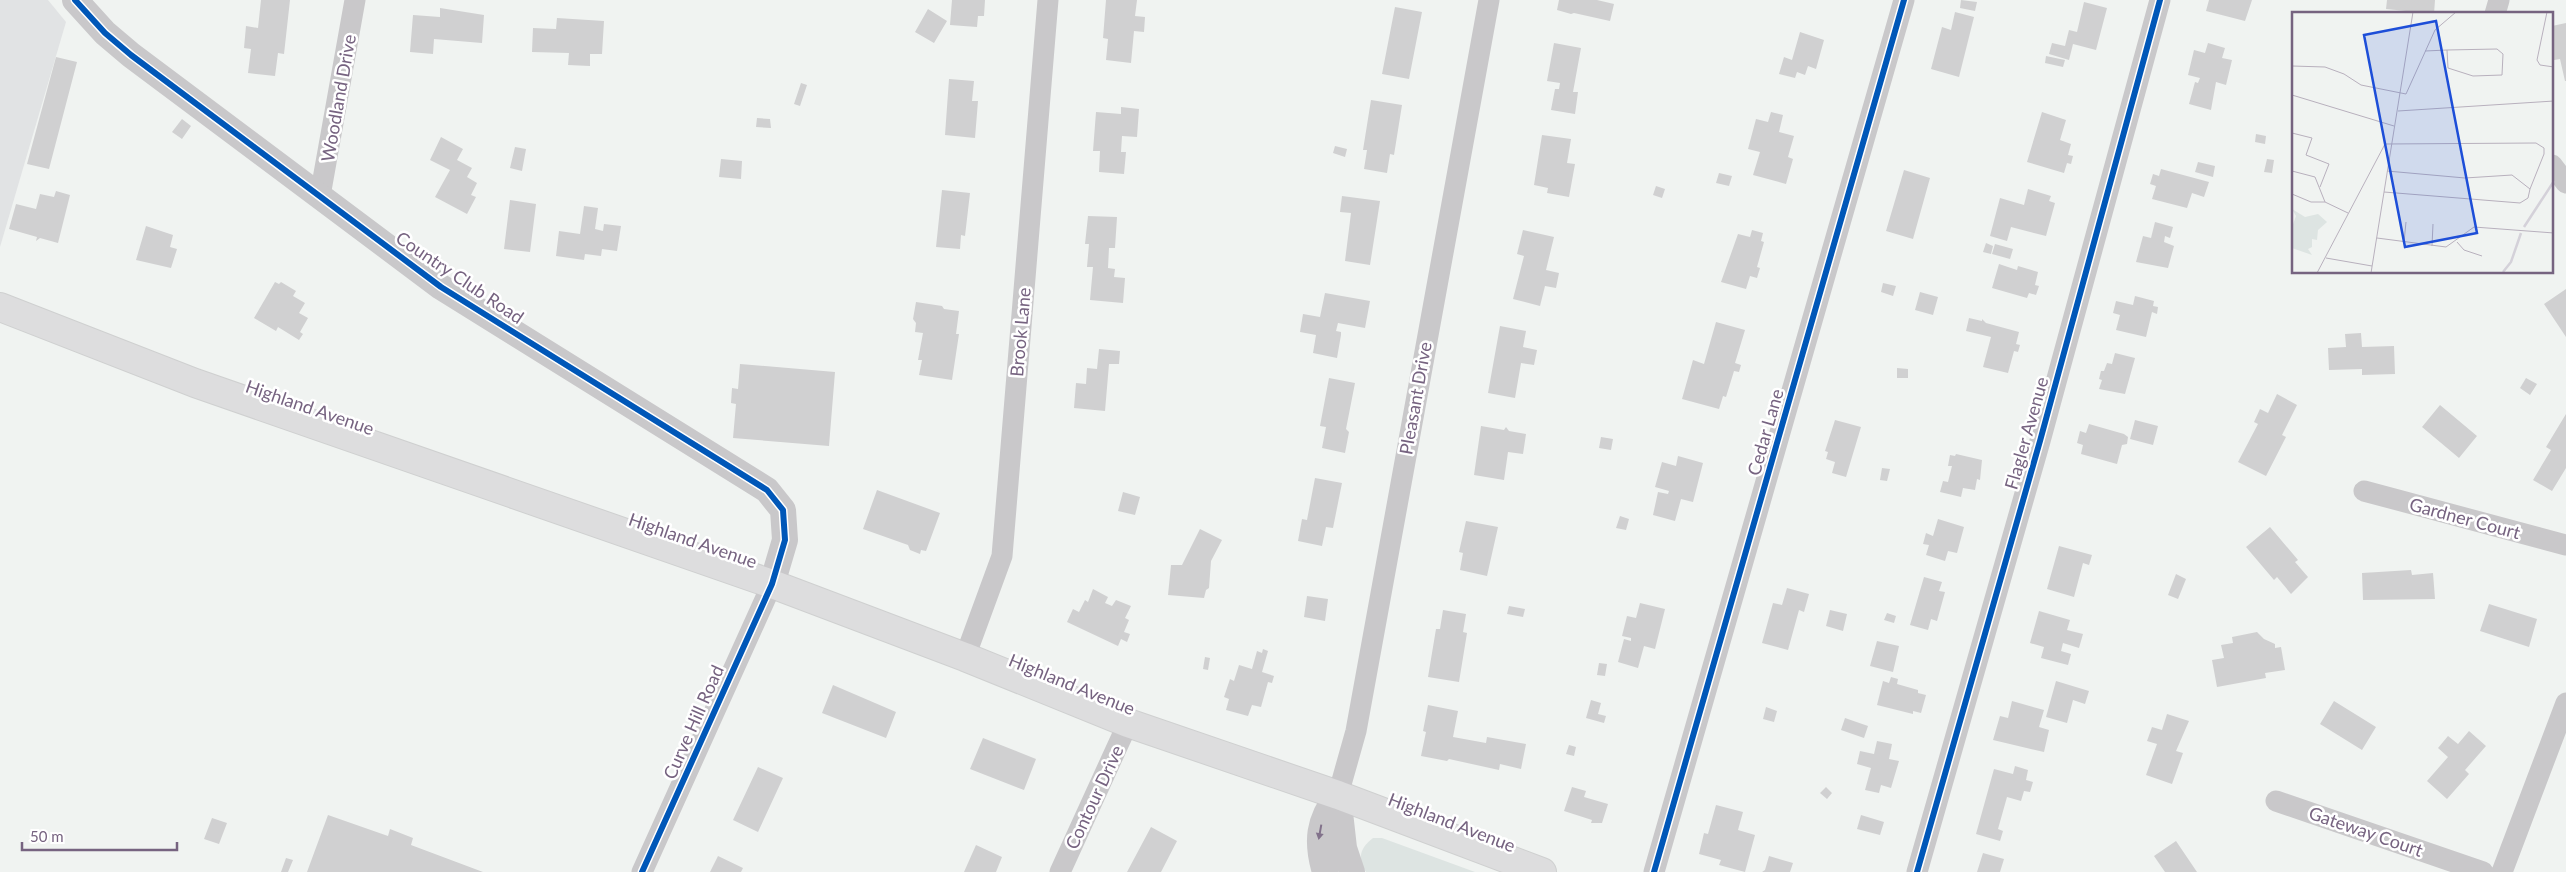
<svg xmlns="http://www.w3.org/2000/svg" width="2566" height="872" font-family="Lato,sans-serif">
<rect width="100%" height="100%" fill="#f0f3f1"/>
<path fill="#e1e3e4" d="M0,0h48l18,22 -66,225z"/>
<path fill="#dde4e2" d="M1373,838h9l93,34h-109c-9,-14 -6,-24 7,-34z"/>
<path fill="#d0d0d1" d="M261,0h29l-6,54 -6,-1 -3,23 -27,-3 3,-24 -7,-1 2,-22 12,2z
M952,0h33l-1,16h-6l-1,11 -27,-2z
M1106,0h31l-2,16 10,1 -1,15 -10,-1 -3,32 -25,-3 2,-21 -5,-1z
M1559,0h38l17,4 -4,17 -36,-8 -3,1 -14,-4z
M1961,0l16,2 -2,9 -15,-3z
M2209,0h43l-7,21 -39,-10z
M2387,0h48l-1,14h-28v-3l-20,-2z
M2084,2l23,6 -11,42 -23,-6 -4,16 -20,-6 3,-11 13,3 4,-16 8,2z
M1395,7l27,5 -13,67 -27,-5z
M440,8l44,7 -2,28 -48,-4 -1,15 -23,-2 3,-37 27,2z
M928,9l19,12 -13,22 -19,-11z
M1955,12l19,5 -15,60 -28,-8 11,-42 9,3z
M557,18l47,3 -2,33h-12v12l-22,-1 1,-12 -37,-1 1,-24 23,1z
M2566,23v58h-1l-5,-22 -6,1 -2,-5v-29z
M1800,32l24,8 -8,29 -8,-3 -3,9 -8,-3 -2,6 -16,-4 5,-17 8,3z
M1554,43l27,5 -8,44h5l-3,22 -24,-4 4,-21h4l1,-6 -13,-2z
M2208,43l17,5 -3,10 10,2 -6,25 -10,-3 -5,28 -22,-6 6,-22 3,1 2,-5 -12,-3 6,-25 11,3z
M2046,56l19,4 -2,7 -18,-4z
M56,57l21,5 -28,107 -22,-5z
M949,79l25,2 -2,20h6l-3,37 -30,-3z
M801,83l6,2 -7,21 -6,-2z
M1371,100l31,5 -8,50 -4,-1 -3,19 -23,-4 3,-19h-4z
M1121,107l18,2 -2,28 -15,-1 -1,16h5l-2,22 -25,-2 1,-21h-7l3,-39 25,2z
M1771,112l12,3 -4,17 15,4 -6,21 5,2 -7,25 -33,-9 7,-23 -12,-3 8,-30 12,3z
M2042,112l24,8 -6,20 11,4 -3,11 5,1 -2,8 -4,-1 -3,10 -37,-11z
M757,118l13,1 1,9 -15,-1z
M182,119l9,7 -9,13 -10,-7z
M2256,134l10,2 -1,8 -10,-2z
M1542,135l29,4 -4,24 8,1 -6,33 -22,-4 1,-5 -14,-3z
M441,137l22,12 -6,11 15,8 -5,9 10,6 -6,12 5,2 -9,17 -32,-17 15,-27 -20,-10z
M1335,146l12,3 -2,8 -12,-4z
M515,147l11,2 -4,22 -12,-3z
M721,159l21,2 -1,18 -22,-2z
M2267,159l7,1 -2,13 -8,-1z
M2198,162l17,4 -2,11 -18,-5z
M2161,169l48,13 -5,15 -12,-4 -5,15 -35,-9 4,-13 -6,-2 3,-10 6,2z
M1904,170l26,8 -17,61 -27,-8z
M1719,173l13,3 -3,10 -13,-3z
M1656,186l9,3 -3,9 -9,-3z
M2028,189l23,7 -2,5 6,2 -9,33 -35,-9 -4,14 -17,-5 10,-38 24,7z
M942,190l28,3 -5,43 -4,-1 -1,14 -24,-2z
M56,191l14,4 -12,48 -18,-5 -4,3 1,-4 -28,-8 7,-25 20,5 4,-15 14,3z
M1342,196l38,5 -10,64 -25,-4 6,-48 -11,-1z
M510,200l26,4 -6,48 -26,-3z
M584,206l14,2 -3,21 8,2 1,-7 17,2 -4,25 -15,-2 -1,7 -16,-2 -1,6 -28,-4 3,-25 21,3z
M1088,216l29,1 -2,31h-6l-1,20 7,1 -1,8 11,1 -2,25 -33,-3 3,-33h-6l2,-23h-4z
M2155,222l18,5 -3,11 -5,-2 -1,6 10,4 -6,22 -32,-6 7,-26 8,2z
M146,226l27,9 -3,12 7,2 -6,19 -35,-8z
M1523,230l31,7 -8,33 13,3 -3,15 -11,-2 -5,20 -27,-7 11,-43 -7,-2z
M1752,230l11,3 -2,8 3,1 -7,25 3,1 -3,10 -7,-2 -4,13 -25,-7 17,-48 12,3z
M1986,243l7,3 -2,8 -8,-2z
M1995,244l18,5 -3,10 -18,-5z
M1999,264l18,6 1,-4 20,6 -3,13 4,1 -3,9 -7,-2 -2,5 -35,-10z
M275,282l4,2 2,-2 15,9 -3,5 12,7 -6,10 9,5 -8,14 3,2 -4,6 -21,-13 -2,4 -22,-13z
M1883,283l13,3 -3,10 -12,-4z
M2566,289v48l-22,-33z
M1920,292l18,5 -5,18 -18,-5z
M1325,293l45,8 -5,27 -27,-5 -2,8 5,1v3l-4,23 -24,-5 3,-18 -16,-3 3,-18 17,3z
M2135,296l19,5 -1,5 5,1 -1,7 -5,-2 -6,25 -30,-7 4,-15 -7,-2 3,-12 17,4z
M916,302l26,4 2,3 15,2 -3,23h3l-7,46 -33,-5 3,-15h-4l5,-27 -8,-1 1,-9 -3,-4z
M1969,318l13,3v-2l4,4 33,9 -3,12 4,1 -2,7 -4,-1 -6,22 -25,-6 8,-30 -25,-6z
M1716,322l29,8 -10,33 6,2 -2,7 -5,-1 -8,26 -3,-1 -4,13 -37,-10 11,-39 11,4z
M1500,326l26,5 -3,16 14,3 -3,15 -13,-2 -6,35 -27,-5z
M2361,333l1,14 32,-1 1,28 -33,1v-6l-33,1 -1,-22 18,-1 -1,-13z
M1099,349l21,2 -1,13h-10l-4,47 -31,-3 2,-25 10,1 1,-16 10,1z
M2115,353l20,5 -10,36 -26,-5 3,-9 -3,-1 2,-8h3l3,-8 5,1z
M740,364l95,8 -6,74 -96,-8 3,-34 -5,-1 1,-15 6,1z
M1897,368l11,1v9h-11z
M1329,378l26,5 -9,46 3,3 -4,21 -23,-5 4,-21 -6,-1z
M2526,378l11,6 -7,11 -10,-7z
M2277,394l20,11 -15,30 4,2 -20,39 -28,-14 20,-38 -4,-2 6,-13 8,4z
M2440,405l37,31 -18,22 -37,-31z
M2566,414v54l-14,23 -19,-11 18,-30 -5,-3z
M1835,420l26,7 -15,50 -14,-4 3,-11 -9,-3 2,-7 -3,-1z
M2135,420l23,6 -5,19 -23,-6z
M2089,424l35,10 4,3 -1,7 -5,1 -5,19 -36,-10 2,-9 -6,-2 3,-12 6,2z
M1481,426l23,4 2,-3 3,4 17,3 -3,20 -15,-2 -4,28 -30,-5z
M1601,437l12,2 -2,11 -12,-2z
M1956,454l26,6 -2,20 -3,-1 -2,11 -12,-2 -2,9 -21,-5 3,-11 5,1 4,-16h-4l2,-11 5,1z
M1678,456l25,7 -10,39 -12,-3 -6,22 -22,-6 5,-23 10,2 1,-3 -14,-4 7,-25 14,4z
M1882,468l8,1 -3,12 -7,-1z
M1315,478l27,5 -9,45 -7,-1 -4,19 -24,-5 4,-22 5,1z
M877,490l63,23 -14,38 -5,-1 -1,4 -10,-4 -2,-5 -45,-16z
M1123,492l17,5 -5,18 -17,-4z
M1620,516l9,3 -3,11 -10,-2z
M1938,519l26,8 -7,26 -9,-2 -3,10 -19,-6 3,-10 -6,-1 3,-11 7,3z
M1466,521l32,6 -11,49 -27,-6 3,-17 -4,-1z
M2270,527l28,33 -3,2 13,15 -17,17 -14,-17 -3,3 -28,-33z
M1200,529l22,11 -11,21 -2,27 -3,2 -2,8 -36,-3 3,-30h11z
M2059,546l33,9 -3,10 -6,-2 -9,34 -27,-8z
M2411,570l1,5 21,-2 2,26 -72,1 -1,-27z
M2176,574l10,5 -8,20 -10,-4z
M1924,577l18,5 -3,9 6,1 -8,29 -6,-2 -3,11 -18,-5z
M1787,588l22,6 -5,18 -5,-2 -11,40 -26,-7 11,-40 9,2z
M1093,589l15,8 -3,6 7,3 4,-6 15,6 -6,12 4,2 -5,12 6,2 -3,8 -6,-3 -3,7 -51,-24 6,-13 6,3 6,-12 3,2z
M1307,596l21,3 -3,22 -21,-4z
M1640,603l25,6 -10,40 -11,-3 -6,22 -20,-6 6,-23 7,2v-3l-9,-2 5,-20 9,2z
M2489,604l48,15 -8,28 -49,-16z
M1509,606l16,3 -2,8 -16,-3z
M1443,610l23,4 -3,18 4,1 -8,49 -31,-5 8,-48h4z
M1830,610l17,4 -4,17 -17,-5z
M2039,611l31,9 -3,10 16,4 -4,14 -16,-5 -2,8 10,3 -3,11 -27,-7 3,-11 -14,-4z
M1887,613l9,3 -2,7 -10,-3z
M2257,632l7,7 11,5v4l6,-1 4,23 -20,3 1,5 -49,9 -5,-27 12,-2 -3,-13 12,-2 -1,-6z
M1877,641l22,5 -6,26 -23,-6z
M1263,649l5,2 -6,21 12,4 -2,7 -4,-1 -7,25 -9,-2 -4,11 -22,-6 3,-11 -5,-2 6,-18 4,2 5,-16 13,4 5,-18 5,2z
M1205,657l5,1 -2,12 -5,-1z
M1599,663l8,1 -2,12 -8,-1z
M1891,677l7,2 -1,5 21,6v3l8,2 -5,18 -8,-2v3l-36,-9 6,-24 6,2z
M2056,681l33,10 -4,13 -12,-4 -6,23 -21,-6z
M833,685l63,27 -10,26 -64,-25z
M1591,700l10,3 -3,11 8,2 -2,7 -18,-5z
M2012,701l32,9 -5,17 10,3 -5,22 -51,-12 7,-24 8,2z
M2334,701l42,26 -14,23 -42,-26z
M1428,705l30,6 -5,26 33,6 1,-6 39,7 -5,25 -21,-5 -1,6 -50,-11 -2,2 -26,-5 5,-24 -3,-1z
M1766,707l11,4 -3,11 -11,-3z
M2167,714l22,7 -13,30 7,2 -11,31 -26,-9 11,-31 -10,-3 5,-14 10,3z
M1845,718l23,8 -4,12 -23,-8z
M2469,731l17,15 -21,24 4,4 -22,25 -20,-18 21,-24 -10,-9 10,-12 10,8z
M983,738l53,21 -12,31 -54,-21z
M1877,741l15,3 -3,15 10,2 -8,27 -10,-3 -2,8 -14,-3 6,-22 -14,-4 3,-13 14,3z
M1569,745l7,2 -2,9 -8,-2z
M2015,766l13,4 -2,10 7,2 -3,10 -6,-1 -3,10 -14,-4 -9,32 5,2 -3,10 -24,-7 18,-65 19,5z
M758,767l25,11 -25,54 -25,-12z
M1572,787l14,4 -2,6 24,7 -6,19h-11l1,-3 -28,-9z
M1826,787l6,6 -5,6 -7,-6z
M1716,805l27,7 -5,18 17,5 -10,37 -26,-7 2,-5 -22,-6 5,-21 4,1z
M328,815l60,21 2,-7 23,9 -2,7 72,27h-176z
M1861,815l23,7 -4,13 -23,-6z
M212,818l15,5 -8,21 -15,-5z
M1151,827l26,14 -16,31h-34z
M2176,841l21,31h-32l-11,-16z
M976,845l26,12 -6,15h-32z
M1983,853l21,6 -4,13h-23z
M718,856l25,12 -2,4h-31z
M1769,856l24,7 -3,9h-28l3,-2z
M286,858l7,2 -5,12h-7z"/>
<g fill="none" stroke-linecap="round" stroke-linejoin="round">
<g stroke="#cfd0d0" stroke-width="30">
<path id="trunk" d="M0,307l195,76 577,201 193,73 163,66 210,72 204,77"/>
</g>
<path stroke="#c9c8ca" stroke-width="21" d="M2495,14l4,-14
M2552,165l14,18
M320,196l35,-196
M2364,491l202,54
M965,657l37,-101 46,-556
M1338,795l18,-64 133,-731
M2276,801l207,71
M642,872l130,-288
M1060,872l68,-149
M1654,872l250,-872
M1917,872l123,-431 120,-441
M2502,872l64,-169"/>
<path stroke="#c9c8ca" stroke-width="26" d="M75,0l30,33 26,22 310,232 326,203 16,20 2,30 -13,44
M1338,795l6,53 8,24
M1325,872c-9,-30 -7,-52 13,-77"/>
<use href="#trunk" stroke="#ddddde" stroke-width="28"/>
<g stroke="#fff" stroke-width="9">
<path id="cycleway" d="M75,0l30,33 26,22 310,232 326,203 16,20 2,30 -13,44 -130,288
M1654,872l250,-872
M1917,872l123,-431 120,-441"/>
</g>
<use href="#cycleway" stroke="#0057b8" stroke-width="6"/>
</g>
<defs><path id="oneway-solid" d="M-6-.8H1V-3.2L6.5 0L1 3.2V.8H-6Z" transform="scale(1.25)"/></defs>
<use fill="#82728b" href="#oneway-solid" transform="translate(1320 832) rotate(100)"/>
<g text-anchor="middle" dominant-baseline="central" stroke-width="5" stroke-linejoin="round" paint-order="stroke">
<g font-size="18" fill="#766380" stroke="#fff">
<text transform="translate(338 98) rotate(-80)">Woodland Drive</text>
<text transform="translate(460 277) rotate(34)">Country Club Road</text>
<text transform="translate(1020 332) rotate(-85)">Brook Lane</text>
<text transform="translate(1415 398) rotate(-80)">Pleasant Drive</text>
<text transform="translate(310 407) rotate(19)">Highland Avenue</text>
<text transform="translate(1765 432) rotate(-74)">Cedar Lane</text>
<text transform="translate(2026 433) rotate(-74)">Flagler Avenue</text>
<text transform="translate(2465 518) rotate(15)">Gardner Court</text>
<text transform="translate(693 540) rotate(19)">Highland Avenue</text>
<text transform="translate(1072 684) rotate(22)">Highland Avenue</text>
<text transform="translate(693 722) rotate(-66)">Curve Hill Road</text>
<text transform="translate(1094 797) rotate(-65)">Contour Drive</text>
<text transform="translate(1452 822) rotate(21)">Highland Avenue</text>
<text transform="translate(2366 831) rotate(19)">Gateway Court</text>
</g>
</g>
<g transform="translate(2292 12)">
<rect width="261" height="261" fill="#f0f3f1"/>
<path d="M0,197l13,8 13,-3 9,8 -9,8 -1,10 -5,-1v8l-4,2 4,6 -20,-7v-21l4,-11z" fill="#dde4e2"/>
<path fill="none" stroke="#d4d1d9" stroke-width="2.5" d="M232,215l30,-46M211,260l8,-10 10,-29"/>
<path fill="none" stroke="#b8b0bd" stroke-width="1" d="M255,0l-10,48 3,5 14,2M205,37l6,5 -1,21 -29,1 -25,-8 -1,-18zM133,39l22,-1M0,54l33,1 19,7 17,11 45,9 29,-64 21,-18M0,83l102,31M106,99l156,-10M0,121l20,5 -6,17 23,9 -9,23M0,159l23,6 10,25M92,180l136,11 8,-5 2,-9M0,182l19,8h14l23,11M85,226l69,9 28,-20 80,6M112,230l2,-20M165,230l7,8 18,6M140,234l1,-22M34,246l46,8M25,261l68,-129 151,-1 8,5v6l-14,35 -18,-14 -47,3 -78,-7M79,261l42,-261"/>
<path fill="#1d4ed8" fill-opacity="0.15" stroke="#1d4ed8" stroke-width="2.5" d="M144,9l41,212 -72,14 -41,-212z"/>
<rect width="261" height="261" fill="none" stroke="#766380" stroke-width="2.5"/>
</g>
<path d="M22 842v8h155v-8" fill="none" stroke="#766380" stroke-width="2.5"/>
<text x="30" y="842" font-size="15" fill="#766380" stroke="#ffffff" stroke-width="4" paint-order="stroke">50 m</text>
</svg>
